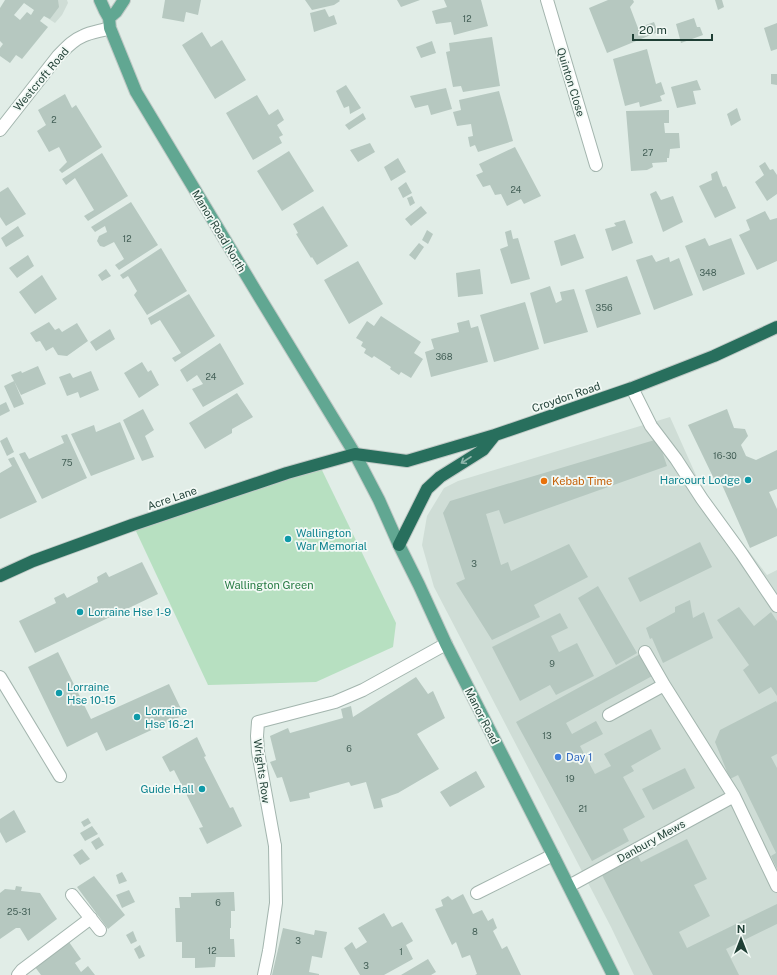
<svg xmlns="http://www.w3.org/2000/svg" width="777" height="975" font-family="'Public Sans',sans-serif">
<rect width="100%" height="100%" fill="#e1ede7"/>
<path fill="#cfddd6" d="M20,0h47l1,3 -6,12 -7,8z
M670,417l33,74 64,84 10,-5v405h-143l-23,-48 -177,-340 -12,-42 5,-29 17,-28 14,-7z"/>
<path fill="#b7e0c1" d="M319,464l77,159 -3,24 -77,35 -108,3 -73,-156z"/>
<path fill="#b6c8c0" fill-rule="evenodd" d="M5,0h53l1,7 -9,12 -6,-3 -4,5 8,6 -26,32 -6,-4 -6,8 -10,-7v-8l3,-4 -3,-3v-33zM24,3l10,7 -3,5 -4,-3 -7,8 -6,-5z
M165,0h36l-3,15 -12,-3 -2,10 -22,-4z
M305,0h34l1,1 -6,4 -22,5z
M397,0h23l-19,7z
M444,0h37l7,26 -34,9 -3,-13 -15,2 -4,-13 15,-4z
M608,0h25l1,2 -4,5 8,21 16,-6 4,10 -51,21 -18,-45z
M715,0h7l2,7 -6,3z
M325,9l4,8 5,-2 3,9 -23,8 -4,-19z
M694,18l3,9h3l3,8 -22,8 -5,-19z
M777,23v26l-6,2 -7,-23z
M202,32l9,15 11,-7 24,40 -31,19 -33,-54z
M492,37l8,49 -37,6 -2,-6 -8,1 -7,-35 4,-1 -1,-8z
M432,41l4,12 -15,5 -5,-11z
M647,49l9,35 5,-2 4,12 -5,2 2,5 -22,6 -1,-5 -14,4 -12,-47z
M771,74h6v11l-6,-1z
M697,80l4,10 -8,1 3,13 -19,4 -6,-21z
M346,85l15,23 -11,6 -1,-8 -5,2 -8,-17z
M446,88l6,21 -21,6 -3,-10 -13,3 -5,-12z
M499,91l14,50 -35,11 -3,-7 -5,2 -2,-10 5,-1 -2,-12 -14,2 -4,-14 8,-2 -2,-10z
M65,94l7,14 4,-3 26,42 -40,26 -3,-3 8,-8 -8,-15 -10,5 -12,-21 9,-6 -8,-15z
M257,95l12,20 9,-6 6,11 -7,5 6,10 -4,2 3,6 -29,17 -27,-47z
M737,108l4,12 -10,6 -4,-12z
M669,110v13h-5l1,10h14l1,15 -10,1 -1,9h-2v4l-15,1 1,4 -6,3 -16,1 -5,-60z
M363,113l3,6 -17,11 -4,-5z
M370,143l5,9 -17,10 -8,-12z
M515,147l26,49 -17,8 -3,-5 -14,7 -6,-12 -6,1 -5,-10 -7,2 -7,-12 7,-3 -4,-8z
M289,151l25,40 -32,20 -25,-40z
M102,153l26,43 -40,25 -4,-5 10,-6 -19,-32 -9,7 -4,-6z
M398,158l8,14 -15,9 -7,-14z
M765,162l5,8 3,-1 4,6v19l-10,7 -12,-19 9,-7 -5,-9z
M717,171l6,16 3,-1 10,22 -21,10 -16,-32 13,-6 -1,-6z
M406,182l6,11 -9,5 -5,-10z
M8,187l18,27 -20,12 -6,-9v-25z
M656,191l5,9 12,-4 10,26 -20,10 -13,-38z
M412,196l3,7 -5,3 -3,-8z
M131,202l27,43 -39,25 -4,-5 9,-6 -10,-17 -10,5 -4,-1 -3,-5 2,-5 8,-4 -2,-6 -10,6 -4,-5z
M323,206l25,40 -31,19 -5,-8 -1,1 -15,-24 2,-1 -5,-9z
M421,206l6,7 -16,13 -6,-7z
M765,211l5,9 7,-2v43l-20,9 -18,-35 11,-5 -4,-10z
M625,220l8,23 -21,8 -7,-22 11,-3 -2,-3z
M18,226l6,10 -18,11 -5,-9z
M427,230l6,4 -5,10 -6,-4z
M511,230l2,9 5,-1 12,41 -19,5 -11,-35 8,-3 -3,-14z
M575,234l9,24 -23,8 -7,-25z
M705,238l4,8 22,-8 14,36 -42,17 -18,-45z
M419,243l5,4 -9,13 -6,-5z
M161,248l26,43 -40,24 -13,-20 3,-4 -9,-15 -5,3 -3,-4z
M28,255l6,11 -17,12 -8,-10z
M652,255l4,7 13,-5 1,5 9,-4 14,37 -39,15 -18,-50z
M358,261l25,43 -34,20 -25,-44z
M106,269l5,7 -9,5 -4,-6z
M480,269l3,25 -25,3 -2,-24z
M42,275l15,24 -22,15 -16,-22z
M627,276l14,38 -44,14 -12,-38z
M550,286l6,17 6,-3 -2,-8 14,-3 14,43 -44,12 -14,-51z
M189,294l26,42 -40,26 -3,-4 9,-5 -21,-33 -9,5 -3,-7z
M525,302l14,47 -45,13 -14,-47z
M381,316l40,26 -7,11 9,6 -12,19 -10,-6 -2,3 -9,-6 1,-2 -17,-11 -2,2 -8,-5 2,-4 -5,-3 2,-4 -7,-4 11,-17 7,5z
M469,320l2,8 7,-2 10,36 -57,15 -6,-25 9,-3 -3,-10 28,-7 -2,-9z
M49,322l6,8 4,-2 3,4 15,-9 11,18 -21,15 -9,-1 -5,-8 -7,4 -6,-10 -4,1 -6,-9z
M110,329l5,10 -19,12 -6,-9z
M220,343l24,41 -41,23 -11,-18 11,-5 -6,-9 -10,7 -7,-12z
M142,362l6,10 3,-2 8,15 -20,13 -15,-25z
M38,366l8,18 -25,11 -10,-20 10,-4 1,2z
M91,371l8,19 -19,8 -2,-6 -11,4 -8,-19 11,-4 3,5z
M14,381l10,23 -10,4 -10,-22z
M237,393l16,24 -21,12v4l-27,16 -16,-26z
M6,402l4,9 -10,5v-11z
M143,409l11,21 -9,6 9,21 -12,4 -19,-41z
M727,409l7,19 11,1 3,7 -7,9 5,11 10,4 21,-10v39l-8,3 8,17v27l-27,12 -31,-70 -4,3 -27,-56z
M120,422l15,37 -44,17 -20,-42 23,-9 2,7z
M67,434l20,44 -45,21 -23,-45 6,-2 4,7 35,-16 -3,-7z
M7,437l7,15 -7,4 -7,-15z
M658,439l9,27 -163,58 -5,-14 -13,4 15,51 7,-3 3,9 58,-27 19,33 -54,28 6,12 -48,23 -36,-57 9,-4 -22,-66 7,-12z
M14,457l23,45 -37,17v-46l12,-7 -4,-7z
M700,542l12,25 -72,35 -12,-24z
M142,562l16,32 -123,59 -16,-32 37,-18 -2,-5 10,-5 3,5 31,-16 -1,-5 9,-5 3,5z
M598,586l39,67 -21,12 -38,-67z
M690,600l3,18 11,-6 9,26 -50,25 -11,-25 -2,1 -4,-11 29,-16v-5z
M739,607l15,19 17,-14 6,9v75l-6,-9 -12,7 -16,-24 6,-5 -32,-45z
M560,613l8,15 -17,8 8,16 18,-9 17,33 -38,19 -6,-10 -30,16 -28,-54z
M58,652l33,67 78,-35 15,31 -78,36 -9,-19 -30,15 -39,-80z
M642,653l12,22 -88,48 6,11 24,-13 7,13 -23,12 15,28 16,-8 -7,-12 47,-25 10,20 -30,17 3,5 -11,6 22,40 -22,12 6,12 -37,20 -76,-139z
M416,677l12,17 5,-3 12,27 -28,16 22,35 -41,24 -17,6 2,8 -9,2 -8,-27 -15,4 -2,-4 -40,11 1,5 -20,4 -8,-25 -5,1 -7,-16 6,-2 -6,-24 18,-8 2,5 53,-15 -2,-9 10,-3 2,11z
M776,701l1,2v51l-6,3 6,11v101l-6,-13 5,-3 -38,-78 -8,4 -15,-37 5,-12z
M197,737l9,19 -2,1 26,51 3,-1 9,19 -35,18 -8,-16 4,-1 -29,-57 -4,2 -8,-15z
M685,768l10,20 -42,22 -11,-21z
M476,771l9,16 -35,20 -10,-15z
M14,810l12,22 -20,11 -6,-11v-13z
M88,818l3,5 -7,4 -3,-5z
M92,826l6,8 -13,7 -5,-8z
M99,837l5,8 -8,5 -5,-8z
M687,839l20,40 -13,6 16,31 -31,16 8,16 90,-44v20l-51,25 13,26h-86l-51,-100 36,-19 3,6z
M82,849l8,10 -10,6 -7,-10z
M122,872l5,9 -8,3 -3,-9z
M94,876l31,39 -17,14 -31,-42z
M16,886l6,1 -1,4 19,2 17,26 -29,22 -8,-13h-4l-16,11v-46l5,-4 10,1z
M129,890l6,12 -13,6 -6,-13z
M234,892l1,19h-4v17h-1v11h4l1,18h-19l-1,10 -20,1v-10h-13v-16h-6l-1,-34h5l-1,-11h12v-4z
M463,894l10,20 9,-4 6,11 5,-3 4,10 -4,3 9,18 5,-3 14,29h-46l2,-1 -7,-19 -8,3 -6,-16 -4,3 -17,-36 8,-3 -2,-6 7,-4 4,4z
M384,913l8,14 10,-5 11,19 -7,4 7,14 -29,16h-24l-16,-27 8,-6 4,7 11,-7 -9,-14z
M283,928l31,7 1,-5 12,2 -5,26 -10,-2 -3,16 10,2v1h-47z
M133,931l4,10 -6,3 -5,-9z
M69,942l12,17 -6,4 6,9 7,-6 7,9h-54l-9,-12z
M140,945l5,11 -6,3 -5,-10z
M428,959l8,13 -5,3h-30z"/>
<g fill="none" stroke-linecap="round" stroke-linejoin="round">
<g stroke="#a3b5ae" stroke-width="14">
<path id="lane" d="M632,388l19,38 25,33 26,40 40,55 35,52
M645,652l19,33 70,111 43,90
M0,677l60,99
M609,715l55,-30
M275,846l-17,-94 -1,-16 1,-14 77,-20 28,-12 83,-46
M569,886l165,-90
M477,893l76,-38
M72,895l28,35
M18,975l4,-5 69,-52"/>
</g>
<g stroke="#a3b5ae" stroke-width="14">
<path id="street" d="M547,0l49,165
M0,130l58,-74c8,-8 15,-16 25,-20 8,-4 18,-5 27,-8
M264,975l5,-24 7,-48 -1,-57"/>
</g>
<g stroke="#c0c9c6" stroke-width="14">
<path id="primary" d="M100,0l5,11 4,7 1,10 26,64 124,206 95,156 24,46 20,45 20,40 27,59 107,211 60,120
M109,18l7,-6 8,-12"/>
</g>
<g stroke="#c0c9c6" stroke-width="14">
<path id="highway" d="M399,545l28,-56 13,-12 43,-27 12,-15
M0,576l33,-15 99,-36 155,-52 32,-9 36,-10 52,7 88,-26 137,-47 82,-32 63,-29"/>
</g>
<use href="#lane" stroke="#fff" stroke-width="12"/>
<use href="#street" stroke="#fff" stroke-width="12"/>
<use href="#primary" stroke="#61a792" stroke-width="12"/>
<use href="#highway" stroke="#286f5d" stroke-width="12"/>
</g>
<defs><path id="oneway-shaft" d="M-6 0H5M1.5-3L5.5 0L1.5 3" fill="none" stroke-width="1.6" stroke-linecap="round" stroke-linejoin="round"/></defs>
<use stroke="#8db4a9" href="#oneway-shaft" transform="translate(466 460) rotate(147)"/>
<g fill="#0f9aa8" stroke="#f2f9f5" stroke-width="1.5">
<circle cx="748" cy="480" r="4"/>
<circle cx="288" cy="539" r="4"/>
<circle cx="80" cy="612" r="4"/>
<circle cx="59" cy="693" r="4"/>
<circle cx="137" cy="717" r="4"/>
<circle cx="202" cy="789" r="4"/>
</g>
<circle fill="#e8710a" stroke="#f2f9f5" stroke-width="1.5" cx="544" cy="481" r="4"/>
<circle fill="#3f7fe0" stroke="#f2f9f5" stroke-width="1.5" cx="558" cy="757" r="4"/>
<g text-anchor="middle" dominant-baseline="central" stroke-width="3.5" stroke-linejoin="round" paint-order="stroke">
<g font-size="9" fill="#456158">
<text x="467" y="18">12</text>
<text x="54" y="119">2</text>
<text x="648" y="152">27</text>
<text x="516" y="189">24</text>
<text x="127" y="238">12</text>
<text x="708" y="272">348</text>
<text x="604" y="307">356</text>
<text x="444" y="356">368</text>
<text x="211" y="376">24</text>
<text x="725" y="455">16-30</text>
<text x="67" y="462">75</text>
<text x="474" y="563">3</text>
<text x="552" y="663">9</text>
<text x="547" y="735">13</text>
<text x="349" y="748">6</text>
<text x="570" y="778">19</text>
<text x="583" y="808">21</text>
<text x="218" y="902">6</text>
<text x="19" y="911">25-31</text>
<text x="475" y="931">8</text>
<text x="298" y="940">3</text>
<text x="212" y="950">12</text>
<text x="401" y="951">1</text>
<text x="366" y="965">3</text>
</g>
<g font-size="11" fill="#1f3f35" stroke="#f2f9f5">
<text transform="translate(41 79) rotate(-50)">Westcroft Road</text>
<text transform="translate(571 82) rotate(73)">Quinton Close</text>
<text transform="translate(219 231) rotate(59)">Manor Road North</text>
<text transform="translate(566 397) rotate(-19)">Croydon Road</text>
<text transform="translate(172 498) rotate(-19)">Acre Lane</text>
<text transform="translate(482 716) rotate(63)">Manor Road</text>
<text transform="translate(262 771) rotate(82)">Wrights Row</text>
<text transform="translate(651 841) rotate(-29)">Danbury Mews</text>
</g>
<g font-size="11" fill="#0d838f" stroke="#f2f9f5" text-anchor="start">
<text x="740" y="480" text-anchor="end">Harcourt Lodge</text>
<text x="296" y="533">Wallington<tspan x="296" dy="13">War Memorial</tspan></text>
<text x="88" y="612">Lorraine Hse 1-9</text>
<text x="67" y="687">Lorraine<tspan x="67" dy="13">Hse 10-15</tspan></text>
<text x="145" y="711">Lorraine<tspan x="145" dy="13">Hse 16-21</tspan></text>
<text x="194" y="789" text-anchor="end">Guide Hall</text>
</g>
<g font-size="11" fill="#c56008" stroke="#f2f9f5" text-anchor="start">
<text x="552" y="481">Kebab Time</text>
</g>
<g font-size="11" fill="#257a42" stroke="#f2f9f5">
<text x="269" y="585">Wallington Green</text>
</g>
<g font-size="11" fill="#366cbe" stroke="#f2f9f5" text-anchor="start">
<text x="566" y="757">Day 1</text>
</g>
</g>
<g transform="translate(741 939)" stroke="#f2f9f5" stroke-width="3" paint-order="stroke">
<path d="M0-3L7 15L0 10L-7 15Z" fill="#1f3f35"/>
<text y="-6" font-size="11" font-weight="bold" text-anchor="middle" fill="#1f3f35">N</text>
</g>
<path d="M633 34v6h79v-6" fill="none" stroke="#1f3f35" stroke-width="2"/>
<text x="639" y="34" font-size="12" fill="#1f3f35" stroke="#f2f9f5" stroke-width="3" paint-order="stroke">20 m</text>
</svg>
